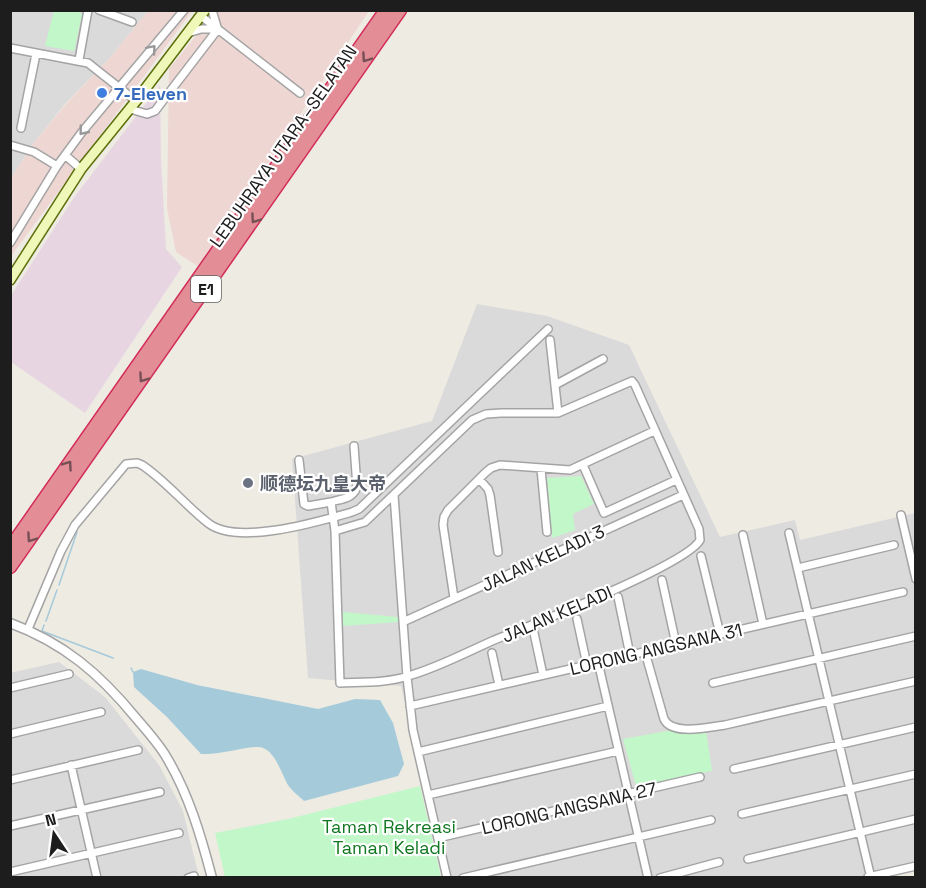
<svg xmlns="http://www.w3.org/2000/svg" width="926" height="888" font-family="'Space Grotesk','Noto Sans SC',sans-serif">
<rect width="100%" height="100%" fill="#eeebe3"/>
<path fill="#dbdada" d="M11,11h137l-39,48 -44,45 -32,40 -22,34z
M477,304l70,12 82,29 91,192 75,-17 5,20 115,-27v358l-29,7 -440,-1 -45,-191 -93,-8 -16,-219 140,-38z
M59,662l46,35 54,68 24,46 16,66h-188l-1,-204z"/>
<path fill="#eed6d3" d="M148,11h44l-181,245v-78l22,-34 33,-40 43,-45z
M216,11h153l-170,256 -23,-15 -9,-44 2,-139z"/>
<path fill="#e7d6e2" d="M160,85l1,74 5,90 16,18 -97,146 -74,-51 -1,-65 65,-101z"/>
<path fill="#c2f7ca" d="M54,10l25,1 3,4 -8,36 -29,-5z
M581,476l13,28 -21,10 2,16 -23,8 -5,-60z
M343,612l55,5 1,5 -56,4z
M705,724l7,47 -76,15 -13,-47z
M420,786l21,91h-216l-10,-44 73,-14z"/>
<path fill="#a5cada" d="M141,669l56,16 121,24 37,-10 25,1 13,23 11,41 -6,12 -94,25c-5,-5 -12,-10 -16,-16 -7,-12 -14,-39 -31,-38 -19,1 -36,8 -56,7l-34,-37 -33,-30 -1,-15z"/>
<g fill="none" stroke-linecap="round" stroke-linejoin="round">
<path stroke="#a5cada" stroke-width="1.5" d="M59,585l18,-53h-2
M46,621l11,-31
M44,625l-2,6 71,27
M131,668l2,4"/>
<g stroke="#a4a4a4" stroke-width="10">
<path id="minor" d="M99,10l33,12
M212,10l5,17
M201,16l99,77
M188,33l13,-4h17
M10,48l78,15 48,38
M79,60l9,-50
M130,109l17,5 8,-3 63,-82
M21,128l15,-74
M10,145l24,7 23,14
M65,155l16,14
M10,243l47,-77 25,-34 102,-122
M550,340l8,73
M555,385l48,-26
M299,460l5,44 4,2 23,-4
M583,465l21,48 72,-33
M541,469l6,63
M479,479l9,10 2,6 8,57
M394,495l13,182 6,53 34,148
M901,515l15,64
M335,531l30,-9 107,-102 14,-6 15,-1h57l74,-32 3,4 64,144 1,11c-13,25 -174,87 -208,101 -27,12 -55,27 -84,35 -21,7 -46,6 -68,7l-5,-152 -4,-29c10,-3 22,-3 26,-15l-3,-41
M789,533l82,345
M743,535l20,89
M701,556l19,78
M798,568l96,-23
M662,580l14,64
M618,597l12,58
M454,598l-11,-73 1,-8 4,-7 37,-37 6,-5 9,-3 70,5 84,-39
M577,619l10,46
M405,621l278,-126
M28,629l33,-78 14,-26 51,-61 11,-1 5,2c24,16 43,40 66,58 29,23 109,-1 144,-11l7,-3 189,-180
M534,633l9,42
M645,652l19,67c8,17 45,8 61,6l191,-44
M492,653l7,32
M598,662l50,216
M713,683l203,-47
M10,688l59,-14
M410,706l493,-114
M10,734l91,-22
M418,752l190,-46
M71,765l26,113
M734,769l182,-42
M10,780l128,-30
M428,795l190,-44
M742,814l174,-40
M10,826l150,-34
M438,838l262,-61
M748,859l168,-40
M10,872l169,-39
M868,877l48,-11
M188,878l6,-2
M463,878l248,-58
M660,878l59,-16"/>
</g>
<g stroke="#a4a4a4" stroke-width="11">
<path id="tertiary" d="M10,623c54,20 90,51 126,95 11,13 23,26 31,40 22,37 34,78 45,120"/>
</g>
<g stroke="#5c6f09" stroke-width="12">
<path id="secondary" d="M10,280l71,-111 55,-68 69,-91"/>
</g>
<g stroke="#d22b57" stroke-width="15">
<path id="motorway" d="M10,548l376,-538
M10,567l390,-557"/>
</g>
<use href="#minor" stroke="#fff" stroke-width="7"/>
<use href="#tertiary" stroke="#fff" stroke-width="8"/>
<use href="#secondary" stroke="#eff7b9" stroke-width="9"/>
<use href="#motorway" stroke="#e38e97" stroke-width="12"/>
</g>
<defs><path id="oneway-chevron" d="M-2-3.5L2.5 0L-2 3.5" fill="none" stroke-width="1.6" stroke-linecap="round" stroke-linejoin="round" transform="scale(1.5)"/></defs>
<g stroke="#999">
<use href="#oneway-chevron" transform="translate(152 49) rotate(-50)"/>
<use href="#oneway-chevron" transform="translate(83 131) rotate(129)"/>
</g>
<g stroke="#765054">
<use href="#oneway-chevron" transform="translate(366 58) rotate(125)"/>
<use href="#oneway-chevron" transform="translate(255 219) rotate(125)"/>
<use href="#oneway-chevron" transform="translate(143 378) rotate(125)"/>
<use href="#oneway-chevron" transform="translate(68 465) rotate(-55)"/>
<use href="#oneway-chevron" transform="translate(31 538) rotate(125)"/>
</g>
<circle fill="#3f7fe0" stroke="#fff" stroke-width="2" cx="102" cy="93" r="6"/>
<circle fill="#6b7280" stroke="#fff" stroke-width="2" cx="248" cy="483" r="6"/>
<g text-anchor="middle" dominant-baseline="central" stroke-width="4.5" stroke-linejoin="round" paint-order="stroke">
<rect fill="#fff" stroke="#616161" stroke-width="1.5" x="191" y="276" width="30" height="26" rx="4.5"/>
<g font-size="16" font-weight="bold" fill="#1d1d1d">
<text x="206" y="289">E1</text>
</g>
<g font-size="18" font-weight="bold" fill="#366cbe" stroke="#fff" text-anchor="start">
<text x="114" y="93">7-Eleven</text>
</g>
<g font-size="18" fill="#1d1d1d" stroke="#fff">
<text transform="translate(283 146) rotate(-55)">LEBUHRAYA UTARA–SELATAN</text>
<text transform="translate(543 558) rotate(-25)">JALAN KELADI 3</text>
<text transform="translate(557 614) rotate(-23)">JALAN KELADI</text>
<text transform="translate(656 649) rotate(-13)">LORONG ANGSANA 31</text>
<text transform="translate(569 808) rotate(-13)">LORONG ANGSANA 27</text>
</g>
<g font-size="18" font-weight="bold" fill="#5b616d" stroke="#fff" text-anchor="start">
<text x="260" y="483">顺德坛九皇大帝</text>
</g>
<g font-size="18" fill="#107720" stroke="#fff">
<text x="389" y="826">Taman Rekreasi<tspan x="389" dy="21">Taman Keladi</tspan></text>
</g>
</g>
<rect width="926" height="888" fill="none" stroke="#1d1d1d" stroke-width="24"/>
<g transform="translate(54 834) rotate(347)" stroke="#ffffff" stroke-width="4.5" paint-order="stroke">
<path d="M0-4.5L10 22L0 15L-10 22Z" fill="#1d1d1d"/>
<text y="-9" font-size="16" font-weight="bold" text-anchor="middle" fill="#1d1d1d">N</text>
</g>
</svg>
